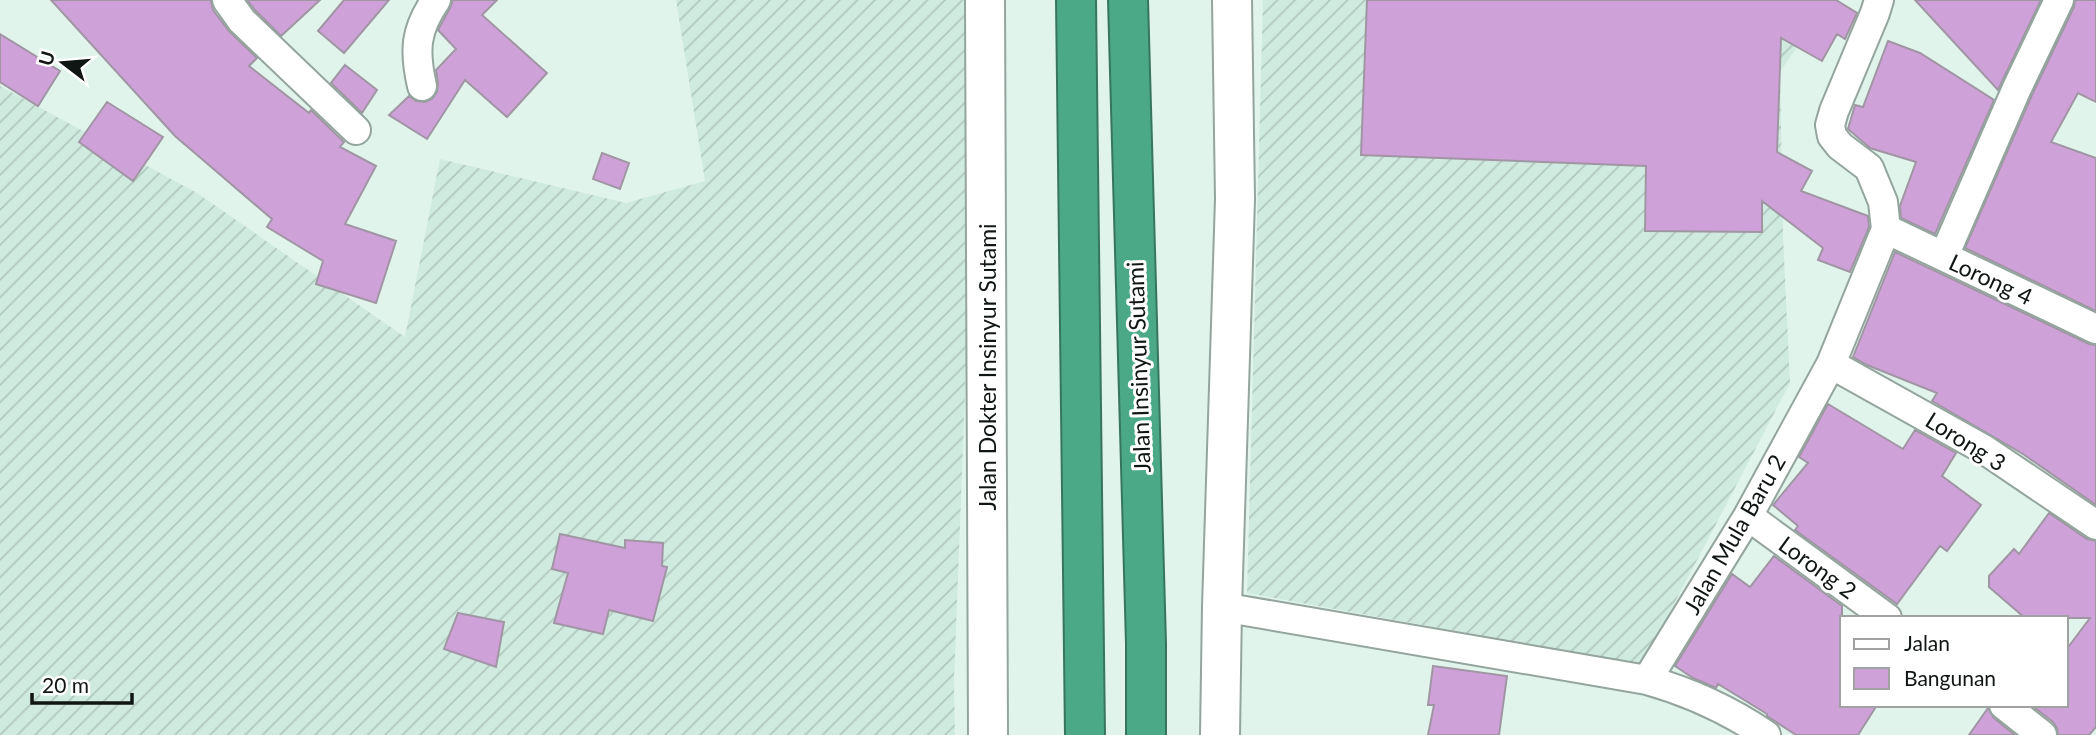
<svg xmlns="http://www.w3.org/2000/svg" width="2096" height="735" font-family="Lato,sans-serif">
<defs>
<pattern id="industrial-furrows" width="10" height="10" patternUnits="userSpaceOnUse" patternTransform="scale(1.75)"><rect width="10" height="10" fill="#cfeadf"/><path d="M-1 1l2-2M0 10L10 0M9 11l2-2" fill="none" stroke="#b1c8be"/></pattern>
</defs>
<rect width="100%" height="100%" fill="#e1f4ec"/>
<path fill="url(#industrial-furrows)" d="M676,0h291l5,215 -18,465 1,55h-955v-649l197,107 208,144 35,-178 186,44 79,-22z
M1263,0h566l-49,72 3,164 7,147 -148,282 -395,-72z"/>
<path fill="#cfa1d9" stroke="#a096a3" stroke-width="2" d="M51,0h160l2,10 16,21 28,27 -8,8 60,47 2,-3 33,32 -4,5 36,19 -31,58 51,17 -20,62 -60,-19 7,-23 -56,-34 5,-8 -97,-83z
M247,0h73l-39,36 -26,-26z
M344,0h45l-45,53 -26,-22z
M453,0h44l-15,15 65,58 -40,44 -42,-37 -38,59 -38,-24 20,-19 7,5 9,1 7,-3 5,-7 1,-9 -2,-13 20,-21 -18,-19 12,-22z
M1367,0h469l21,13 -12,26 -8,-5 -15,27 -41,-23 -4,114 35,19 -11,20 67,25 1,11 -19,45 -32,-12 5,-12 -61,-47v31l-117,-1 1,-65 -285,-11z
M1915,0h126l-43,90z
M2075,0h21v102l-18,-9 -27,49 45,16v153l-131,-63 67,-153 42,-88z
M0,34l60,37 -22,35 -38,-24z
M1888,41l32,12 74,47 -59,134 -34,-16 -1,-12 16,-44 -46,-14 -22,-19 7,-24 8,2z
M345,65l32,25 -15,23 -31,-30z
M107,102l56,35 -30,44 -54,-39z
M602,153l27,10 -9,26 -27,-10z
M1895,252l194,92 7,1v160l-73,-51 -91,-53 5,-8 -70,-28 -14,-8z
M1828,404l75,45 12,-19 41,23 -14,23 39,29 -34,46 -7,-5 -43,58 -102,-74 3,-4 -25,-21 35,-42 -9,-6z
M2049,513l38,26 9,2v186l-7,8h-31l-1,-7 -4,-6 -22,-17h35v-55l24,-32h-65l-36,-31v-11l25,-27 5,5z
M560,534l65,14v-8l38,3 -1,23 5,1 -14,54 -44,-11 -6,24 -49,-11 14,-50 -16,-4z
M1774,556l68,50v99h35l-19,30h-62l-29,-19v-2l-49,-30 -2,4 -23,-10 -18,-12 57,-92 18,13z
M458,613l46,9 -8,45 -52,-18z
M1433,666l74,10 -8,59h-71l6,-30h-6z
M1988,708l6,10 21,17h-46z"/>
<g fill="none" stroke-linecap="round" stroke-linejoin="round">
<g stroke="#93a59d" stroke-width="32">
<path id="street" d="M227,0l15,21 114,109
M422,86c-8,-35 -7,-56 14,-86
M1886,229l210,100
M1944,256l73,-168 42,-88
M1831,364l154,86 111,75
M1748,516l139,102
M1222,607l425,73 101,-164 83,-152 55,-135 -3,-27 -14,-34 -29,-22 -8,-10 -2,-11 4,-14 41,-98 4,-13
M1647,680c43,12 82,30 119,55
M2004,705l38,30"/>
</g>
<g stroke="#93a59d" stroke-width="42">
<path id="secondary" d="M985,0l3,735
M1220,735l2,-128 13,-408 -3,-199"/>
</g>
<g stroke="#36765f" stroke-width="42">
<path id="highway" d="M1076,0l9,735
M1128,0l18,644v91"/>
</g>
<use href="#street" stroke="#fff" stroke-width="28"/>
<use href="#secondary" stroke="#fff" stroke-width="38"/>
<use href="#highway" stroke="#4ba988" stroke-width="38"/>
</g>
<g text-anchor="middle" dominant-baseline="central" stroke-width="6" stroke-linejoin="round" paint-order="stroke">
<g font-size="23" fill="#0f1613" stroke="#fff">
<text transform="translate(1991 279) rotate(25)">Lorong 4</text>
<text transform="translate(987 367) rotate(-90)">Jalan Dokter Insinyur Sutami</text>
<text transform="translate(1138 367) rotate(-92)">Jalan Insinyur Sutami</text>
<text transform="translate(1966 441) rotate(32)">Lorong 3</text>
<text transform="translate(1734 534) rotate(-60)">Jalan Mula Baru 2</text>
<text transform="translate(1818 567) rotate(36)">Lorong 2</text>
</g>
</g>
<rect x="1840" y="616" width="228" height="91" fill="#ffffff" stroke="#9fa2a1" stroke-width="2"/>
<rect x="1854" y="639" width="35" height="10" fill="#ffffff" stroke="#9fa2a1" stroke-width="2"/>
<text x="1904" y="651" font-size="21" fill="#0f1613">Jalan</text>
<rect x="1854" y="668" width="35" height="21" fill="#cfa1d9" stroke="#9fa2a1" stroke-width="2"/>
<text x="1904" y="686" font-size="21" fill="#0f1613">Bangunan</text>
<g transform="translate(63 63) rotate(286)" stroke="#ffffff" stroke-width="5" paint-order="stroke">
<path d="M0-5L12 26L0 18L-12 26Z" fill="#0f1613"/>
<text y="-10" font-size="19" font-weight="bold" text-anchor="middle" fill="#0f1613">U</text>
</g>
<path d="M32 693v10h100v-10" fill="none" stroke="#0f1613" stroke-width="3.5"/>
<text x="42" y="693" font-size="21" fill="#0f1613" stroke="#ffffff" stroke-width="5" paint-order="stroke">20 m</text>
</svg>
